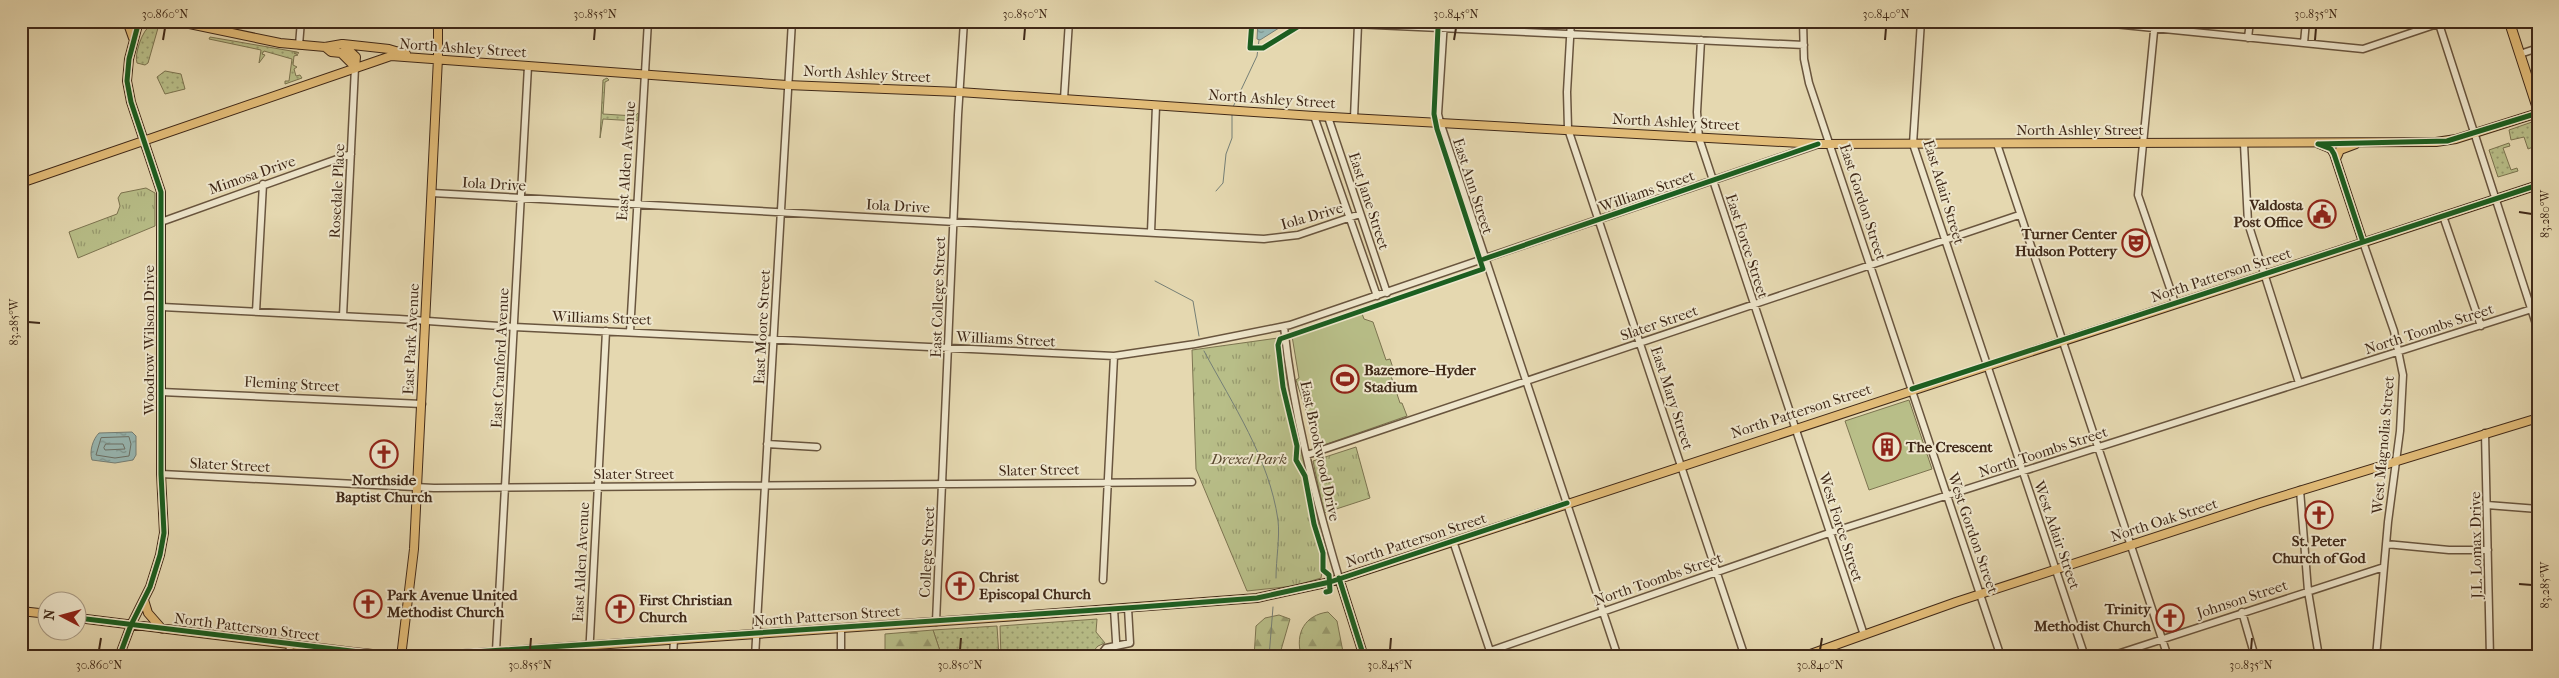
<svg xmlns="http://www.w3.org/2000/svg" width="2559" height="678" font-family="'IM FELL French Canon',serif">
<defs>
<pattern id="grass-dots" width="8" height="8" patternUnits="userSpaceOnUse" patternTransform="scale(1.25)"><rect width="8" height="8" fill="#b8be88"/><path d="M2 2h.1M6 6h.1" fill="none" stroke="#979a6e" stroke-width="1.8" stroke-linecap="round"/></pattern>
<pattern id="forest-firs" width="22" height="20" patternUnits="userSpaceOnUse" patternTransform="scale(1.25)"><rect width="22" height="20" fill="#b8be88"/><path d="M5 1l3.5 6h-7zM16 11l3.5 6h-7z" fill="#979a6e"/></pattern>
<pattern id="park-tufts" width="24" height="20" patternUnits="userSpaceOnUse" patternTransform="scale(1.25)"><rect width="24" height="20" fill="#b8be88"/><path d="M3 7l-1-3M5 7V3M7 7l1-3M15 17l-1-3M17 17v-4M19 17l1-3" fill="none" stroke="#979a6e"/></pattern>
<pattern id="water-ripples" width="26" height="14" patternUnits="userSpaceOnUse" patternTransform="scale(1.25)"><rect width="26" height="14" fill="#98b8b4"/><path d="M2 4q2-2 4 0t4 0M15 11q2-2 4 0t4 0" fill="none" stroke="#7d9691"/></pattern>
</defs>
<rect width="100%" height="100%" fill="#e5d8b0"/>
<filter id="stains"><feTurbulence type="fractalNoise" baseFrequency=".004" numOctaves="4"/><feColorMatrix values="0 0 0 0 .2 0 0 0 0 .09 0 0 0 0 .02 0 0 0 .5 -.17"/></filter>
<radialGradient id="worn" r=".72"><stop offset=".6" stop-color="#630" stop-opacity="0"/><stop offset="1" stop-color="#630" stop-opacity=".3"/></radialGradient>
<path fill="url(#grass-dots)" stroke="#7c7450" d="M151,25h6l1,3 -10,35 -3,2 -8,-2c-3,-8 5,-33 14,-38z
M210,37l87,15 2,1h-5l4,2 -4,1 -1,9 4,2 -3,2 2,7 4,-1 2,3 -17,6v-3h4l3,-22 -28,-8 -2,3 3,1 -6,8 2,-13 -52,-11z
M165,71l16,3 4,15 -20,5 -8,-17z
M607,78l2,2 -4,2 -2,32 32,2 3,-3 1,6 -3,2 -33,-2 -3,19 3,-58z
M2532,122l6,23 -10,4 -4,-12 -13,3 -2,-10z
M2509,143l1,3 -7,2 8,22 6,-2 1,3 -20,6 -9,-27z
M1097,619l-1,13 9,11 -7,3 -10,11h-87l-1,-31z
M997,626l2,31h-57l-9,-27z"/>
<path fill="url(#forest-firs)" stroke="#7c7450" d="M1328,612l9,9 7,36 -43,-2c-6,-22 4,-40 27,-43z
M1279,615l11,4 -11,38h-25l2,-31 9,-8z
M933,630l9,27h-50l-7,-7v-16z"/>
<path fill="url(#park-tufts)" stroke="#7c7450" d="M146,188l9,5v33l-77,32 -9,-26 48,-18 3,-8 -2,-8 3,-5z
M1278,338l47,216 -4,24 -27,8 -47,5 -51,-122 -4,-119z
M1356,447l14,51 -46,15 -11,-52z"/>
<path fill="#b8be88" stroke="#7c7450" d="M1361,311l3,8 9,3 13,38 4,-1 4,12 -4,2 10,30h2l5,13 -89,31 -22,-67 3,-2 -7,-42z
M1909,400l23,69 -63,21 -24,-69z"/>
<path fill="url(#water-ripples)" stroke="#757f76" d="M1258,21h32l-30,19 -3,-1z
M132,432l4,4v19l-3,5 -18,3 -23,-3c-3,-9 1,-21 7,-27z"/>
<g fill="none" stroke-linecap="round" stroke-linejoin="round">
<path stroke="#6c7066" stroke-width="1" d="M129,437l2,7 -2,12 -14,2 -19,-3 5,-17z
M106,444h17l2,5 -20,1 -1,-2z"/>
<path stroke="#757f76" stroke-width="1" d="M1233,107l24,-51 2,-16
M1216,191l7,-8 3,-29 6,-16v-25
M1155,281l38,20 6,35
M1204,351c29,54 65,107 74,169 2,18 -2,39 -2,58
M1269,657l4,-50"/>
<g stroke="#69553e" stroke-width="9">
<path id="minor" d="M1444,21l-6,93 2,8 178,535
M1571,21l-4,71 1,37 177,528
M1803,21l1,38 5,24 192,574
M1921,21l-8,123 172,513
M2084,21l279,28 83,-28
M2155,21l-17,174 37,108
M1332,23l472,22
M2439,24l99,306
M2248,38l2,-17
M1701,40l-4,72 2,26 165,497
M2304,43l2,-22
M299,45l2,-24
M2520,54l18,-6
M1064,99l5,-78
M1314,116l63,180
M1328,117l59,176
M1354,118l4,-94
M1997,144l171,513
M2244,144l4,79 51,160
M432,193l832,46 34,-4 62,-21
M2443,216l38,110
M161,222l190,-68
M1151,232l5,-126
M2363,242l31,89 9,44 -3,56 -12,91 -12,135
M162,307l237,12 115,8 600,29 81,-12 95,-19 526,-180
M256,312l7,-128
M343,316l12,-249
M1284,327c9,85 31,170 55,251
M630,332l18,-311
M161,392l261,12
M2485,433l5,224
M767,444l50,3
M1307,455l712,-240
M161,474l273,14 758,-6
M2300,490l8,101 11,66
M2487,505l51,4
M1453,541l39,116
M2386,544l63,6h39
M1103,580l11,-224
M1114,609l3,48
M2242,612l13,45
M936,622l22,-507 6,-94
M496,651l32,-585
M289,657l1,-12
M589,657l17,-326
M673,657l1,-18
M755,657l37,-636
M841,657v-29
M1099,657l7,-9 24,-5 -2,-35
M1473,657l356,-124 709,-226
M2108,657l276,-90"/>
</g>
<g stroke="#402918" stroke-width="10">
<path id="major" d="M127,21l6,17
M175,21l105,22 45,4 17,-3 14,13 -1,10
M343,44l46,5 17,5
M325,47l6,5 10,1 14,14
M2319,144l12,5 3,5 29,88
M2336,159l4,-9 16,-6
M21,183l370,-127 396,29 172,7 355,24 504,28 618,-2 20,-3 82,-26
M1339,578l25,79
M144,600l4,13 14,16
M21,611l27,3
M78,618l275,34 48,5 33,-1 569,-39 254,-19 73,-16 104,-34 1104,-363
M119,657l12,-32 19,-38 10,-32 4,-22 -3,-59v-282l-30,-90 -4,-21 2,-22 10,-38
M401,657l13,-108 24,-491v-37
M1802,657l154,-55 304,-99 278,-85"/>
</g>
<g stroke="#402918" stroke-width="11">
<path id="highway" d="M2509,21l29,89"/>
</g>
<use href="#minor" stroke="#eee6cc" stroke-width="6"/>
<use href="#major" stroke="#e2bc78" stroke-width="8"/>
<use href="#highway" stroke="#e2bc78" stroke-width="9"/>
<g stroke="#eee6cc" stroke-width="8">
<path id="cycleway" d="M1252,21l-2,27h13l44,-27
M2318,144l129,-3 91,-28
M2318,144l13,5 3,5 29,88
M1484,259l334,-115
M1912,389l626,-204
M1339,578l25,79
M1326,592l4,-1 -1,-16 -6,-5v-17l-9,-29 -9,-48 -9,-16 1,-14 -14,-59 -5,-42 2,-6 203,-70 -46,-140 -3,-15 4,-86 -3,-3 -59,-4
M78,618l323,39 739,-50 117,-9 73,-16 237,-79
M119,657l12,-32 19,-38 10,-32 4,-22 -3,-59v-282l-30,-90 -4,-21 2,-22 10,-38"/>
</g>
<use href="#cycleway" stroke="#1b5e20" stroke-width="5"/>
</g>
<path fill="none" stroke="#402918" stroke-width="2" d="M163,40l2,-12M594,40l1,-12M1024,40l1,-12M1454,40l2,-12M1885,40l1,-12M2315,40l1,-12M2519,212l13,2M28,322l12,1M2519,584l13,1M99,650l2,-12M530,650l1,-12M960,650l1,-12M1390,650l1,-12M1820,650l2,-12M2251,650l1,-12"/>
<defs>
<g id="civic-ring" transform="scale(1.4375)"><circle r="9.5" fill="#eee6cc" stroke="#8f2418" stroke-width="1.5"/><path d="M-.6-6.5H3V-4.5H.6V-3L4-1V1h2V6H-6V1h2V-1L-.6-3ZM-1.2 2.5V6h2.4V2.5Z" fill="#8f2418"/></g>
<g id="theatre-ring" transform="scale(1.4375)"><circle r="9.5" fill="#eee6cc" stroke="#8f2418" stroke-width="1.5"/><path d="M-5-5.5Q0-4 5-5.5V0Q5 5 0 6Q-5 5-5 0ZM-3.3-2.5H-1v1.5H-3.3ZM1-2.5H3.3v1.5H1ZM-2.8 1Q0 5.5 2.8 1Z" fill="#8f2418"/></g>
<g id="stadium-ring" transform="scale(1.4375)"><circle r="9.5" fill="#eee6cc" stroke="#8f2418" stroke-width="1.5"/><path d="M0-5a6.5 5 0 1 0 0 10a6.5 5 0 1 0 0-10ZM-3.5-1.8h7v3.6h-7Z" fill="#8f2418"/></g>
<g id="building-ring" transform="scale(1.4375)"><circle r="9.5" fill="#eee6cc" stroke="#8f2418" stroke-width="1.5"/><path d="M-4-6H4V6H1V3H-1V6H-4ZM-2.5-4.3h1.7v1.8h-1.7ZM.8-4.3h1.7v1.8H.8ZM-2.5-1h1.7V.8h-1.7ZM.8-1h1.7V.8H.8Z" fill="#8f2418"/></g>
<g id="church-ring" transform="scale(1.4375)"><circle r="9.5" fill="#eee6cc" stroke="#8f2418" stroke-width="1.5"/><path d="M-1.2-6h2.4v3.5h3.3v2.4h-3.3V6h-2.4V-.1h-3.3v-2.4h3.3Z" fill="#8f2418"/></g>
</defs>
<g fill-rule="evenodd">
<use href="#civic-ring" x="2322" y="214"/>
<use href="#theatre-ring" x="2136" y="243"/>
<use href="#stadium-ring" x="1345" y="379"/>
<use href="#building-ring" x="1887" y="447"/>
<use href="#church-ring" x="384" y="454"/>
<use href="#church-ring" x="2319" y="515"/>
<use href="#church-ring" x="960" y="586"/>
<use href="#church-ring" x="368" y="604"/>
<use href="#church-ring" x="620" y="609"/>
<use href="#church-ring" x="2170" y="618"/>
</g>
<g text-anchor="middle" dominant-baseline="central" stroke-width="4" stroke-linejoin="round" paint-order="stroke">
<g font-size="15" fill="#402918" stroke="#eee6cc">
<text transform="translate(463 48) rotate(4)">North Ashley Street</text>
<text transform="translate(867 74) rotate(3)">North Ashley Street</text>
<text transform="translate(1272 99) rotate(4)">North Ashley Street</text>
<text transform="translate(1676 122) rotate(3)">North Ashley Street</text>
<text x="2080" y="130">North Ashley Street</text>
<text transform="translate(626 161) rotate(-86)">East Alden Avenue</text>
<text transform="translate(252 175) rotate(-19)">Mimosa Drive</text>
<text transform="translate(494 184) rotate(3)">Iola Drive</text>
<text transform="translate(1473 186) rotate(72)">East Ann Street</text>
<text transform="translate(337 191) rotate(-87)">Rosedale Place</text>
<text transform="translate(1647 191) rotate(-19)">Williams Street</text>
<text transform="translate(1944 192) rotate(73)">East Adair Street</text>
<text transform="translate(1369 201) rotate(72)">East Jane Street</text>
<text transform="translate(1863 202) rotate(72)">East Gordon Street</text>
<text transform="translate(898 206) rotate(3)">Iola Drive</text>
<text transform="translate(1312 216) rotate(-16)">Iola Drive</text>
<text transform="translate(1747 246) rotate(72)">East Force Street</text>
<text transform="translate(2221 275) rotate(-18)">North Patterson Street</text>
<text transform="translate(938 297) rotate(-88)">East College Street</text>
<text transform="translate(602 318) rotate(2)">Williams Street</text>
<text transform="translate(1659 323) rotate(-19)">Slater Street</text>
<text transform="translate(762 327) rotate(-87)">East Moore Street</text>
<text transform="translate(2429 329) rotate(-18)">North Toombs Street</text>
<text transform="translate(411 339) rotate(-87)">East Park Avenue</text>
<text transform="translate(1006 339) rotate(3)">Williams Street</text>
<text transform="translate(149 340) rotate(-90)">Woodrow Wilson Drive</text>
<text transform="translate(500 358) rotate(-87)">East Cranford Avenue</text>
<text transform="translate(292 384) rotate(3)">Fleming Street</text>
<text transform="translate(1672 398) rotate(72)">East Mary Street</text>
<text transform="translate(1801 411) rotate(-18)">North Patterson Street</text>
<text transform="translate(2383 445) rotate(-85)">West Magnolia Street</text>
<text transform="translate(1320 451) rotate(78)">East Brookwood Drive</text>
<text transform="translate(2043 452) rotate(-18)">North Toombs Street</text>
<text transform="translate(230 465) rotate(3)">Slater Street</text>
<text transform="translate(1039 470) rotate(-1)">Slater Street</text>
<text x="634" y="474">Slater Street</text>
<text transform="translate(2164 520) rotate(-18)">North Oak Street</text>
<text transform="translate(1841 527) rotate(72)">West Force Street</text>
<text transform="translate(1973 533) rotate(71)">West Gordon Street</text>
<text transform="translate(2057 535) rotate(71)">West Adair Street</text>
<text transform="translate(1416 540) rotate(-18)">North Patterson Street</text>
<text transform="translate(2476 545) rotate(-91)">J.L. Lomax Drive</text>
<text transform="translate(927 552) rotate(-87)">College Street</text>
<text transform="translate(581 562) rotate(-87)">East Alden Avenue</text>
<text transform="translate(1658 579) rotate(-19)">North Toombs Street</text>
<text transform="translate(2242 599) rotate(-18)">Johnson Street</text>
<text transform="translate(827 616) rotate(-4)">North Patterson Street</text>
<text transform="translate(247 627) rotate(7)">North Patterson Street</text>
</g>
<g font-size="15" font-weight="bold" fill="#402918" stroke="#eee6cc" text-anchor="start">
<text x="2303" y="205" text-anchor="end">Valdosta<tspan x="2303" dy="17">Post Office</tspan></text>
<text x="2117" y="234" text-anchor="end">Turner Center<tspan x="2117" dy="17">Hudson Pottery</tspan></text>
<text x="1364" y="370">Bazemore–Hyder<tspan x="1364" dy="17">Stadium</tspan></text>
<text x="1906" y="447">The Crescent</text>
<text x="384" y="480" text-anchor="middle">Northside<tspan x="384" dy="17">Baptist Church</tspan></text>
<text x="2319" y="541" text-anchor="middle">St. Peter<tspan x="2319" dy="17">Church of God</tspan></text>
<text x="979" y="577">Christ<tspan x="979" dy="17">Episcopal Church</tspan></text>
<text x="387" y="595">Park Avenue United<tspan x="387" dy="17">Methodist Church</tspan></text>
<text x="639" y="600">First Christian<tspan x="639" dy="17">Church</tspan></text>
<text x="2151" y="609" text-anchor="end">Trinity<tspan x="2151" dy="17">Methodist Church</tspan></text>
</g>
<g font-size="15" font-style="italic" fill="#58472e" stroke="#eee6cc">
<text x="1249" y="459">Drexel Park</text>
</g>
</g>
<rect width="2559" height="678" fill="none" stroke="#e5d8b0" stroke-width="55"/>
<g transform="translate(62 616) rotate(276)"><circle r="24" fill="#eee6cc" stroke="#a89a84"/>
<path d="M0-4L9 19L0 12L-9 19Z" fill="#8f2418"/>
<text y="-8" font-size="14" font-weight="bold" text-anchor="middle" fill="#402918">N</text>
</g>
<rect x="28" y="28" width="2504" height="622" fill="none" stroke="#402918" stroke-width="2"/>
<g font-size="12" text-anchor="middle" fill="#402918">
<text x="165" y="18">30.860°N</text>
<text x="595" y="18">30.855°N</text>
<text x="1025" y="18">30.850°N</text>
<text x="1456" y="18">30.845°N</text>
<text x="1886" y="18">30.840°N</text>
<text x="2316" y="18">30.835°N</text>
<text transform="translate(2545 214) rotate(-90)" y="4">83.280°W</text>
<text transform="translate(14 322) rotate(-90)" y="4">83.285°W</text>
<text transform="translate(2545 585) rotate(-90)" y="4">83.285°W</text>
<text x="99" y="669">30.860°N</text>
<text x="530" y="669">30.855°N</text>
<text x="960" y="669">30.850°N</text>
<text x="1390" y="669">30.845°N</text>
<text x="1820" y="669">30.840°N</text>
<text x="2251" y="669">30.835°N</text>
</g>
<rect width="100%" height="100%" filter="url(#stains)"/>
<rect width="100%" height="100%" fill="url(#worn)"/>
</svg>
